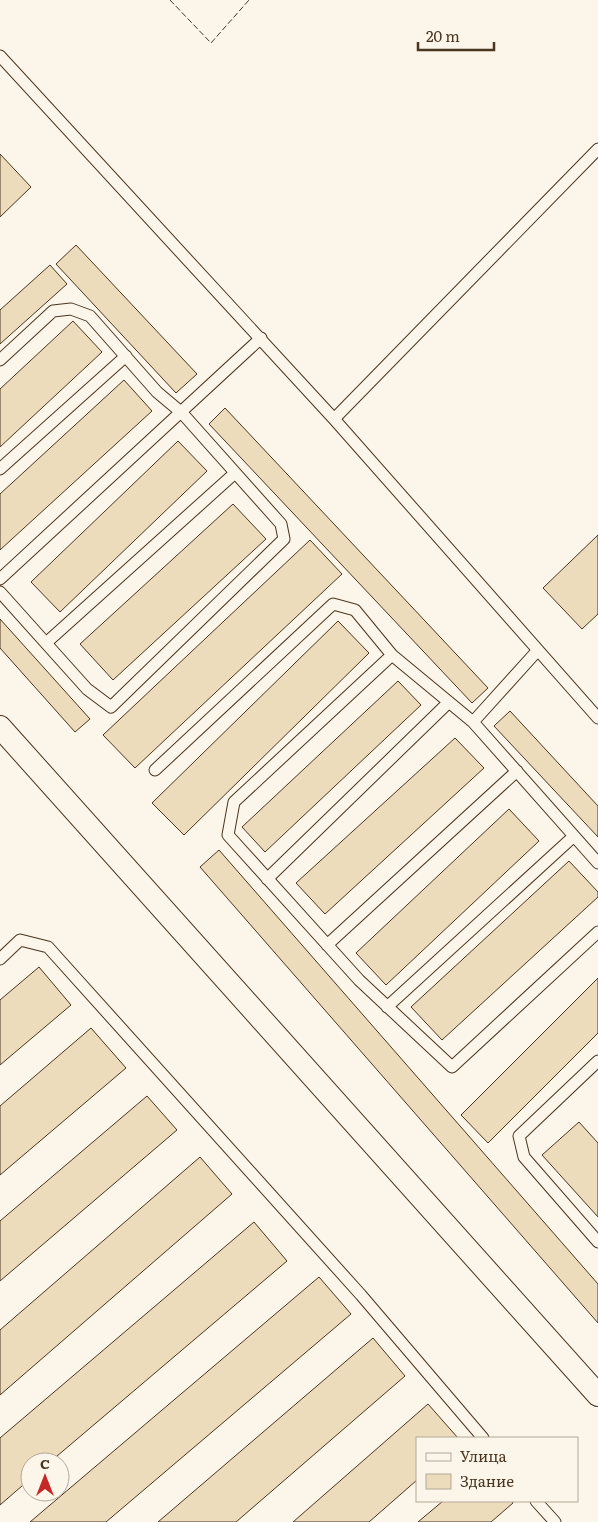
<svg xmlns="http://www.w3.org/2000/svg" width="598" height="1522" font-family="Literata,serif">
<rect width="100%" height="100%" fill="#fbf6e9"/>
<path fill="#ecdcbc" stroke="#4a3520" d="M0,154l31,33 -31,30z
M76,245l121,129 -21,19 -120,-129z
M50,265l17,19 -67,60v-34z
M73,321l29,31 -102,95v-58z
M124,380l28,31 -152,139v-56z
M225,408l263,280 -16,15 -263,-279z
M178,441l29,30 -147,141 -29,-30z
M233,504l33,35 -153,141 -33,-36z
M598,535v79l-16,15 -39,-41z
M310,540l32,34 -207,194 -32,-33z
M0,619l90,100 -15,13 -75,-84z
M338,621l31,32 -185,182 -32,-32z
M398,681l23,24 -156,147 -23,-25z
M510,711l88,95v31l-104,-111z
M455,738l29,30 -159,146 -29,-31z
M509,809l30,32 -153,144 -30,-32z
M219,850l379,434v39l-398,-456z
M569,861l29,31v5l-156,143 -31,-33z
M39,967l32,38 -71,60v-65z
M598,978v55l-110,110 -27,-28z
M91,1028l35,40 -126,107v-69z
M147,1096l30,34 -177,151v-60z
M579,1122l19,21v74l-56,-62z
M200,1157l32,37 -232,201v-65z
M254,1222l33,39 -237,201h-20v17l-30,26v-67z
M319,1277l32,37 -245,208h-76z
M373,1338l32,38 -169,146h-78z
M428,1404l30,34h-41v42l-48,42h-76z
M443,1501h69l1,2 -22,19h-73z"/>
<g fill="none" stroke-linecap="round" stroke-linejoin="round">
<g stroke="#4a3520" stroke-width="13">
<path id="service" d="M0,56l334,363 264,299
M0,360l53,-49 18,-2 19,7 67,76 25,21 99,111 3,15 -173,168 -24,-18 -87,-97
M334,419l264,-270
M0,469l126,-113
M0,579l261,-241
M46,643l189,-170
M473,722l65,-72
M155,770l178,-166 22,6 37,45
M598,863l-125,-141 -81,-67 -158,147 -6,33 131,145 93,87 146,-135
M267,879l182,-177
M327,945l190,-174
M0,959l20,-19 28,7 313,348 122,143
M387,1007l187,-171
M598,1061l-79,75 5,21 74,85
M536,1501l19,21"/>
</g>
<g stroke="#4a3520" stroke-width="24">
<path id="minor" d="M0,727l598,668"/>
</g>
<use href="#service" stroke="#fbf6e9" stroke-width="11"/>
<use href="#minor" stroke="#fbf6e9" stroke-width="22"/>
<path stroke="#4a3520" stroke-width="1" stroke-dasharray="6 2.5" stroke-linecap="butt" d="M170,0l41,43 38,-43"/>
</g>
<rect x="416" y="1437" width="162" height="65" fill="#fbf6e9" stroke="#b4a999"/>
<rect x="426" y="1453" width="25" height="8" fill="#fbf6e9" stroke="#b4a999"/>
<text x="460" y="1462" font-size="15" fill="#4a3520">Улица</text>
<rect x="426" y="1474" width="25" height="15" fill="#ecdcbc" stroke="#b4a999"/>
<text x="460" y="1487" font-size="15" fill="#4a3520">Здание</text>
<g transform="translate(45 1477)"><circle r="24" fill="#fbf6e9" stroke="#b4a999"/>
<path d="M0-4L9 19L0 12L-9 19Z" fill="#c62828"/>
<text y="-8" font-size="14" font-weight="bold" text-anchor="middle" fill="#4a3520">С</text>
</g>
<path d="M418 42v8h76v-8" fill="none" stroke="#4a3520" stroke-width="2.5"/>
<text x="426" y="42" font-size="15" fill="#4a3520" stroke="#fbf6e9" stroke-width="4" paint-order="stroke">20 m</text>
</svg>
